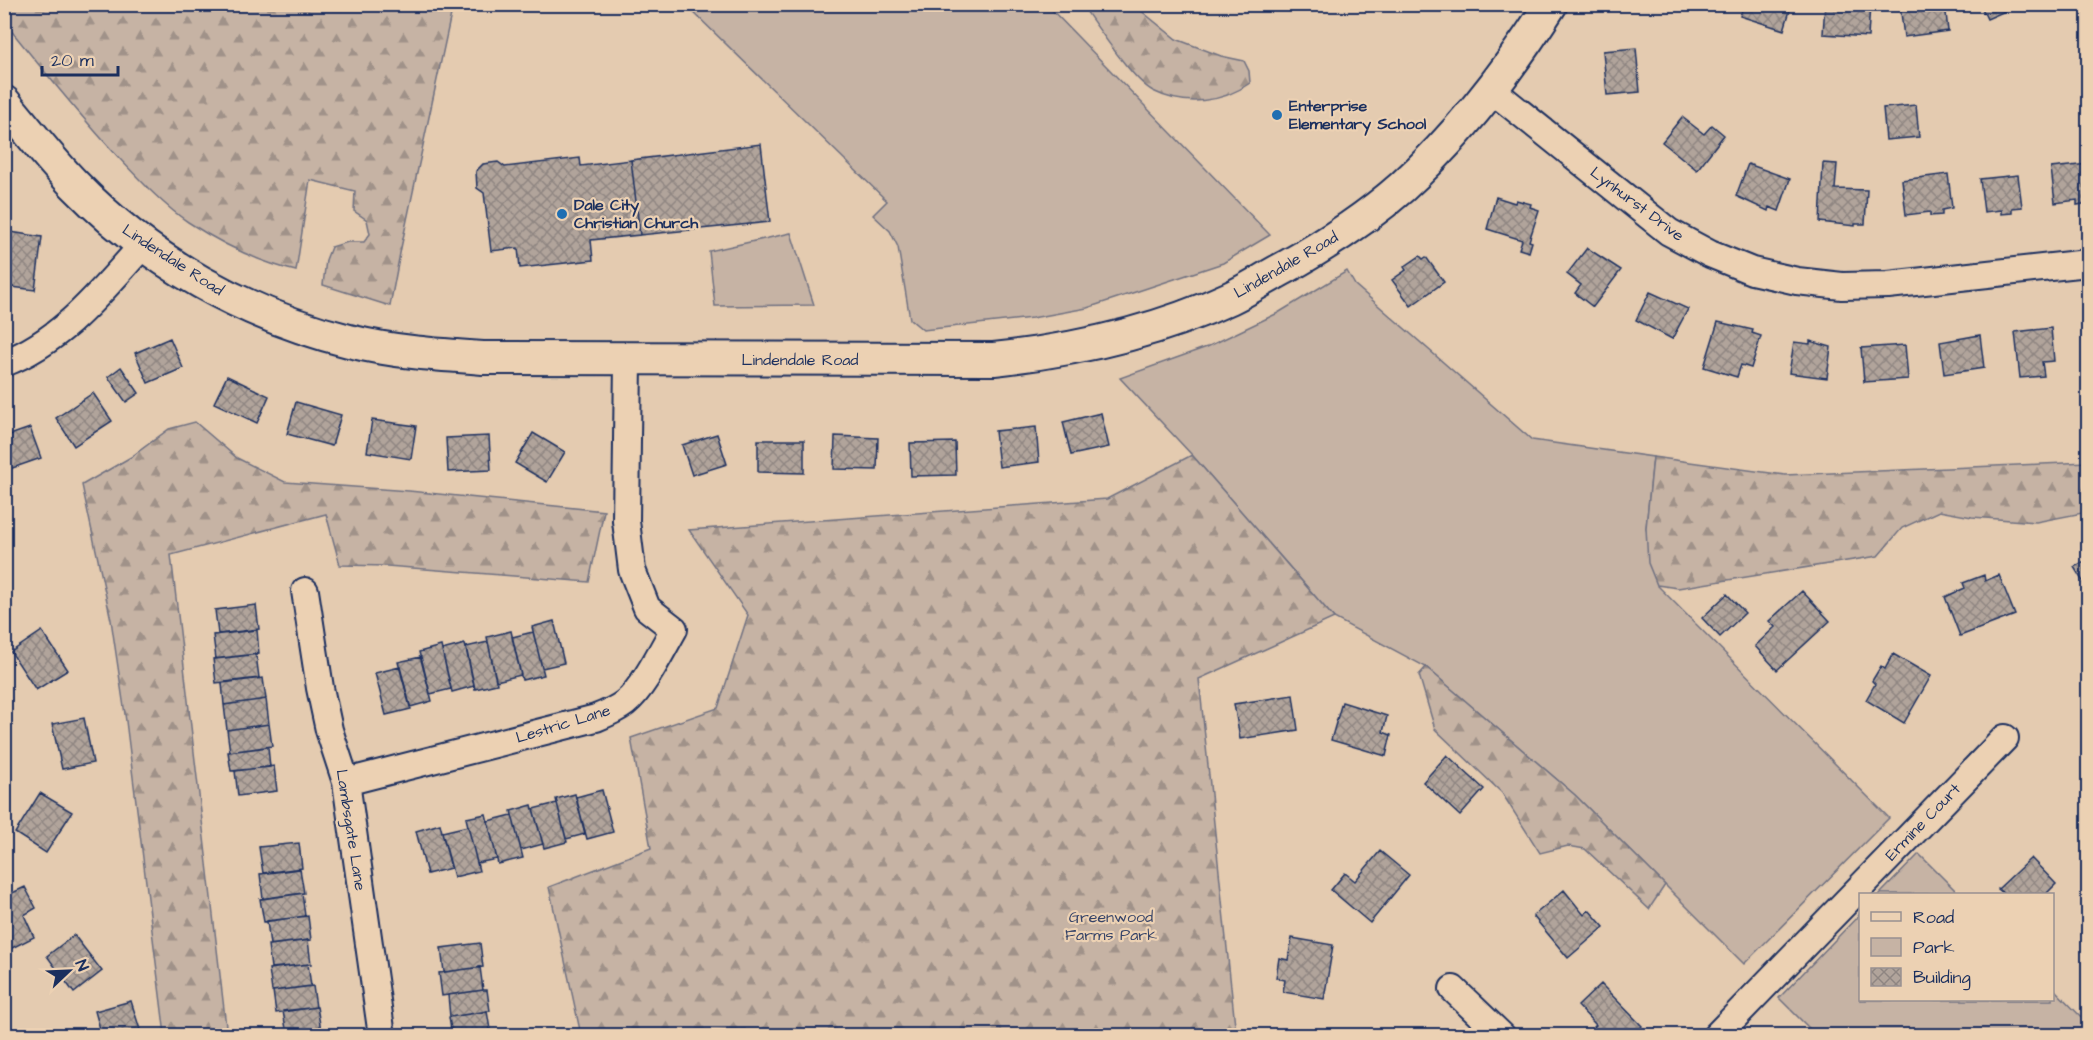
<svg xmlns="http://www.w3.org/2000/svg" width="2093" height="1040" font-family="'Architects Daughter',sans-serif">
<defs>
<pattern id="forest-firs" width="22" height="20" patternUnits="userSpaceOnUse" patternTransform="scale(1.5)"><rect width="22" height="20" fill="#c6b3a4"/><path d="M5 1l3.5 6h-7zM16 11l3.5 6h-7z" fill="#a09289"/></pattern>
<pattern id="building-cross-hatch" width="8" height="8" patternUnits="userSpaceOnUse" patternTransform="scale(1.5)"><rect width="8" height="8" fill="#b1a49b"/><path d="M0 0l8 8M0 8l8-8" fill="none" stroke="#8f8682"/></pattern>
</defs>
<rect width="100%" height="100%" fill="#e4cbb0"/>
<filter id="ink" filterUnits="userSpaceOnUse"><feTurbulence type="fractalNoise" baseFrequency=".0167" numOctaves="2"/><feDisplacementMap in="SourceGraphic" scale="12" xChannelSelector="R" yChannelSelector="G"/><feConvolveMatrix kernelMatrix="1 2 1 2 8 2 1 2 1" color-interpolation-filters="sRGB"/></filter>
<g filter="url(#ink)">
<path fill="#c6b3a4" stroke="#707181" stroke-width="1.5" d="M686,5h361l223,230 -47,28 -136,45 -55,10 -109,12 -13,-11 -12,-72 -8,-16 -17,-16 14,-14z
M791,233l23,72 -99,1 -6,-55z
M1347,271l8,14 177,155 121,17 -7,71 11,57 232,233 -145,146 -169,-169 -149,-128 -92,-49 -142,-163 -72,-77 87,-31 71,-34z
M1919,854l40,40h-79z
M1860,914v86h192l1,-12 35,36v11h-272l-37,-37z"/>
<path fill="url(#forest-firs)" stroke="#707181" stroke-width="1.5" d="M4,5h449l-52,243 -11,58 -67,-21 3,-25 5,-13 17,-5h16l6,-8 -3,-14 -13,-9 1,-20 -45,-11 -14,91c-38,-9 -76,-28 -108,-49 -24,-16 -48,-42 -68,-63 -40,-43 -78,-90 -115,-136z
M1082,5h52l42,34 45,17 23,5 5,10 1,12c-28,20 -65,24 -97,8 -20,-10 -57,-66 -71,-86z
M195,422l42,36 48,24 124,9 195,20 -15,71 -202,-16 -47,-1 -14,-51 -155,41 56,480h-62l-39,-314 -15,-101 -29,-135 49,-28 38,-28z
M1192,455l142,163 -135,61 37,356 -489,1 -2,-7 -94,6h-70l-32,-148 102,-39 -20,-110 87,-30 30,-93 -59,-85 418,-31z
M1653,457l132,18 303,-13v50l-52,10 -64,-5 -33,-6 -37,17 -24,28 -200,32 -21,-3 -9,-22 -2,-35z
M1426,667l149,128 90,90 -16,24 -64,-60 -17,-3 -28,7 -38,-60 -67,-64 -16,-54z"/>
<path fill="url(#building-cross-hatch)" stroke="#1b2f5e" stroke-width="1.5" d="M1744,4h48l-8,26 -44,-14z
M1825,4h45l-2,33 -45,-3z
M1945,4l3,27 -44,6 -4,-32z
M1980,4h41l-34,15z
M1636,48l4,44 -33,3 -4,-44z
M1916,105l3,32 -33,3 -3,-32z
M1682,117l22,17 8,-9 12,10 -27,35 -35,-28z
M761,144l9,78 -130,13 -9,-75z
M580,158l1,8 50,-6 9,75 -49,5 2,20 -73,8 -2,-20 -27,3 -7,-58 -7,-5 -1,-17 7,-7 15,-2 7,5z
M1823,163l14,1 -2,25 32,1 -2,34h-10v2l-35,-4z
M1748,164l42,15 -11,32 -10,-4 -1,4 -32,-15z
M2088,164v39l-11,2v-5l-22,3 -4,-35z
M1948,174l4,34 -10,2v5l-12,1v-4l-24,3 -4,-35z
M2018,175l4,32 -10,1v5l-11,1v-4l-17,2 -4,-33z
M1496,197l19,6 1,-3 15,4 -1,3 9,3 -10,31 3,1 -3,10 -10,-3 3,-9 -35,-11z
M4,231l38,6 -7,53 -31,-4z
M1587,248l34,22 -28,37 -18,-14 6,-8 -14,-11z
M1420,256l3,3 3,-2 18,25 -33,24 -19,-26 14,-10 -2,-3z
M1650,292l38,17 -16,30 -36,-19z
M2088,320v35h-3l-4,-34z
M1718,322l35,8 -1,3 9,3 -10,32 -10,-3 -4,12 -33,-10z
M2051,328l3,33 -12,1 2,14 -24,2 -5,-46z
M1980,335l4,33 -40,6 -4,-32z
M170,338l13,30 -35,15 -13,-30z
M1810,341l21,6 -4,31 -38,-5 5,-31 16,2z
M1905,345l3,34 -44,3 -3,-34z
M121,367l18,26 -13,9 -18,-25z
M227,376l42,20 -12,27 -43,-20z
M93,393l19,28 -38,25 -18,-28z
M296,402l45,13 -9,31 -45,-12z
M1101,413l8,34 -38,8 -8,-33z
M372,420l44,6 -5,33 -44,-7z
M1036,427l3,35 -40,5 -4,-36z
M30,428l11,30 -37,13v-34z
M533,433l32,19 -18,30 -32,-19z
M717,434l10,30 -35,11 -10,-30z
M489,436l2,34 -43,2 -2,-34z
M835,436l43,2 -1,32 -43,-1z
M758,440h46v33l-46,-1z
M955,442l1,33 -45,1 -1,-33z
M2088,559v31l-14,-23z
M1984,575l1,6 14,-6 16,40 -55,21 -15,-39 20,-9 -2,-5z
M1802,591l28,30 -53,49 -22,-24 20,-19 -6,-6z
M1727,594l18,19 -25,24 -18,-19z
M256,605l3,24 -41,5 -3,-24z
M554,621l10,42 -22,5 -10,-41z
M257,630l2,24 -43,5 -3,-24z
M42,631l26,39 -32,20 -25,-38z
M511,631l10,44 -25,6 -9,-44z
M533,632l11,43 -22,5 -10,-43z
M488,642l9,42 -22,5 -9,-42z
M465,644l9,42 -22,6 -10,-42z
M441,646l10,43 -21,5 -11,-42z
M256,654l3,24 -43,5 -3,-24z
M1893,654l38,22 -27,47 -38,-23 9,-16 -3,-3 9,-15 4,3z
M421,657l11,44 -22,6 -12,-45z
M400,667l11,42 -25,6 -11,-42z
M263,678l3,21 -42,6 -2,-22z
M1293,695l5,35 -58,9 -6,-35z
M266,699l3,25 -42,6 -3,-25z
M1342,702l45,14 -4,16 8,3 -5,21 -55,-16z
M84,718l9,45 -31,6 -10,-45z
M269,724l3,22 -42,6 -3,-22z
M268,747l2,20 -39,4 -3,-19z
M1447,755l37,34 -24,27 -37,-34z
M274,766l3,25 -39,5 -3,-25z
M602,790l11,42 -26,7 -11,-42z
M40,793l32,19 -26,41 -31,-20z
M575,794l10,40 -19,5 -10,-40z
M557,803l10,39 -23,6 -11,-39z
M532,805l11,39 -22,6 -10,-39z
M486,814l11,45 -20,4 -11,-45z
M512,815l11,43 -25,6 -10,-43z
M440,824l11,44 -24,6 -11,-43z
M468,826l11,45 -25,6 -12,-45z
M299,843l3,25 -39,5 -4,-26z
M1380,851l29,24 -39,48 -39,-33 14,-17 10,8z
M2031,858l25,26 -10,10h-42l-6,-5z
M300,869l4,24 -41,6 -3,-25z
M25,887l11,21 -12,7 10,22 -30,15v-63l4,6z
M1564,890l20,25 5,-5 15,17 -36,31 -35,-42z
M302,893l3,23 -41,6 -4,-23z
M308,916l3,24 -41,5 -3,-24z
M74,935l28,36 -28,22 -27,-37z
M1292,938l41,7 -9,54 -41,-7 2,-12 -9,-2 3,-20 9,2z
M308,940l3,24 -40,4 -3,-23z
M480,943l3,24 -39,5 -3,-24z
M308,964l3,22 -39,5 -3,-22z
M480,967l3,23 -41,6 -3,-23z
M1601,984l41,42 -9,10h-35l-6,-7 4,-4 -18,-19z
M313,986l3,21 -40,6 -3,-22z
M483,990h4l3,21 -40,6 -2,-22z
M131,1001l11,35h-40l-7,-25z
M317,1007l4,23 -34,5 -4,-24z
M487,1011l4,25h-39l-3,-19z"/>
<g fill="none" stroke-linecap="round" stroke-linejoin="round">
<g stroke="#1b2f5e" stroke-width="30">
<path id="minor" d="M1492,90l177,142 41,22 42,17 45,10 45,5 46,-1 200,-22
M4,363c59,-22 98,-73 139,-118
M305,591l15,97 9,42 17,52 36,254
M346,782l250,-64c10,-4 20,-8 29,-15 18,-14 37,-53 49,-74l-27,-21 -15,-38 -6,-49 2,-161
M1453,989l49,47
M1716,1036l289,-298"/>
</g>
<g stroke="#1b2f5e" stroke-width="36">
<path id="tertiary" d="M4,102c24,28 46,58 71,83 75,77 170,130 274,156 44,11 90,14 135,17l510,1c82,-9 161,-26 236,-61 19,-9 37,-21 56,-31 41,-23 81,-49 116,-80 58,-53 107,-117 149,-183"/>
</g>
<use href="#minor" stroke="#ecd1b3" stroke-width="26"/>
<use href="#tertiary" stroke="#ecd1b3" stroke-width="32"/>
</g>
</g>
<g fill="#1f6fb2" stroke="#ecd1b3" stroke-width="2">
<circle cx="1277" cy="115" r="6"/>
<circle cx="562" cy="214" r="6"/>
</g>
<g text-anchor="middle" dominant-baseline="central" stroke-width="4.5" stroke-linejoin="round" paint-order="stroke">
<g font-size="16" font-weight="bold" fill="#1b2f5e" stroke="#ecd1b3" text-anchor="start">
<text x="1289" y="106">Enterprise<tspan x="1289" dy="18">Elementary School</tspan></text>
<text x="574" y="205">Dale City<tspan x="574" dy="18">Christian Church</tspan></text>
</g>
<g font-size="16" fill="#1b2f5e" stroke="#ecd1b3">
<text transform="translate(1637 204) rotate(37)">Lynhurst Drive</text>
<text transform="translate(173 260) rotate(33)">Lindendale Road</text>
<text transform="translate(1286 265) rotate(-30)">Lindendale Road</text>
<text x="800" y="360">Lindendale Road</text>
<text transform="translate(563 724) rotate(-17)">Lestric Lane</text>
<text transform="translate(1923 822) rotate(-46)">Ermine Court</text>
<text transform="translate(351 830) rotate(81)">Lambsgate Lane</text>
</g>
<g font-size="16" fill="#354368" stroke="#ecd1b3">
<text x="1111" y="917">Greenwood<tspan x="1111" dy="18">Farms Park</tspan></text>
</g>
</g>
<rect width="2093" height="1040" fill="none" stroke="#ecd1b3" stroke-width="24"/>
<rect x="12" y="12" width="2069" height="1016" fill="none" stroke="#1b2f5e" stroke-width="2" filter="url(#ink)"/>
<rect x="1859" y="893" width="195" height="108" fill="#ecd1b3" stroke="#989091" stroke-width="1.5"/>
<rect x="1871" y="912" width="30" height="9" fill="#ecd1b3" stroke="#989091" stroke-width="1.5"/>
<text x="1913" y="923" font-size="18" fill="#1b2f5e">Road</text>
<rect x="1871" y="938" width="30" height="18" fill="#c6b3a4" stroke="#989091" stroke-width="1.5"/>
<text x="1913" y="953" font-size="18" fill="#1b2f5e">Park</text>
<rect x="1871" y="968" width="30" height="18" fill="url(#building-cross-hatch)" stroke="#989091" stroke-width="1.5"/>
<text x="1913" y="983" font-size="18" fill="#1b2f5e">Building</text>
<g transform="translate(69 971) rotate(67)" stroke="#ecd1b3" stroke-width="4.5" paint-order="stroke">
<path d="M0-4.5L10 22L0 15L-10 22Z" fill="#1b2f5e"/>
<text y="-9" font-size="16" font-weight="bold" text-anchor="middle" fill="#1b2f5e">N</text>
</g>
<path d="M42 66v9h76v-9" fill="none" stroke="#1b2f5e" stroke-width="3"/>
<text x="51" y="66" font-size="18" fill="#1b2f5e" stroke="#ecd1b3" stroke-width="4.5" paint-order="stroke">20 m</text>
</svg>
